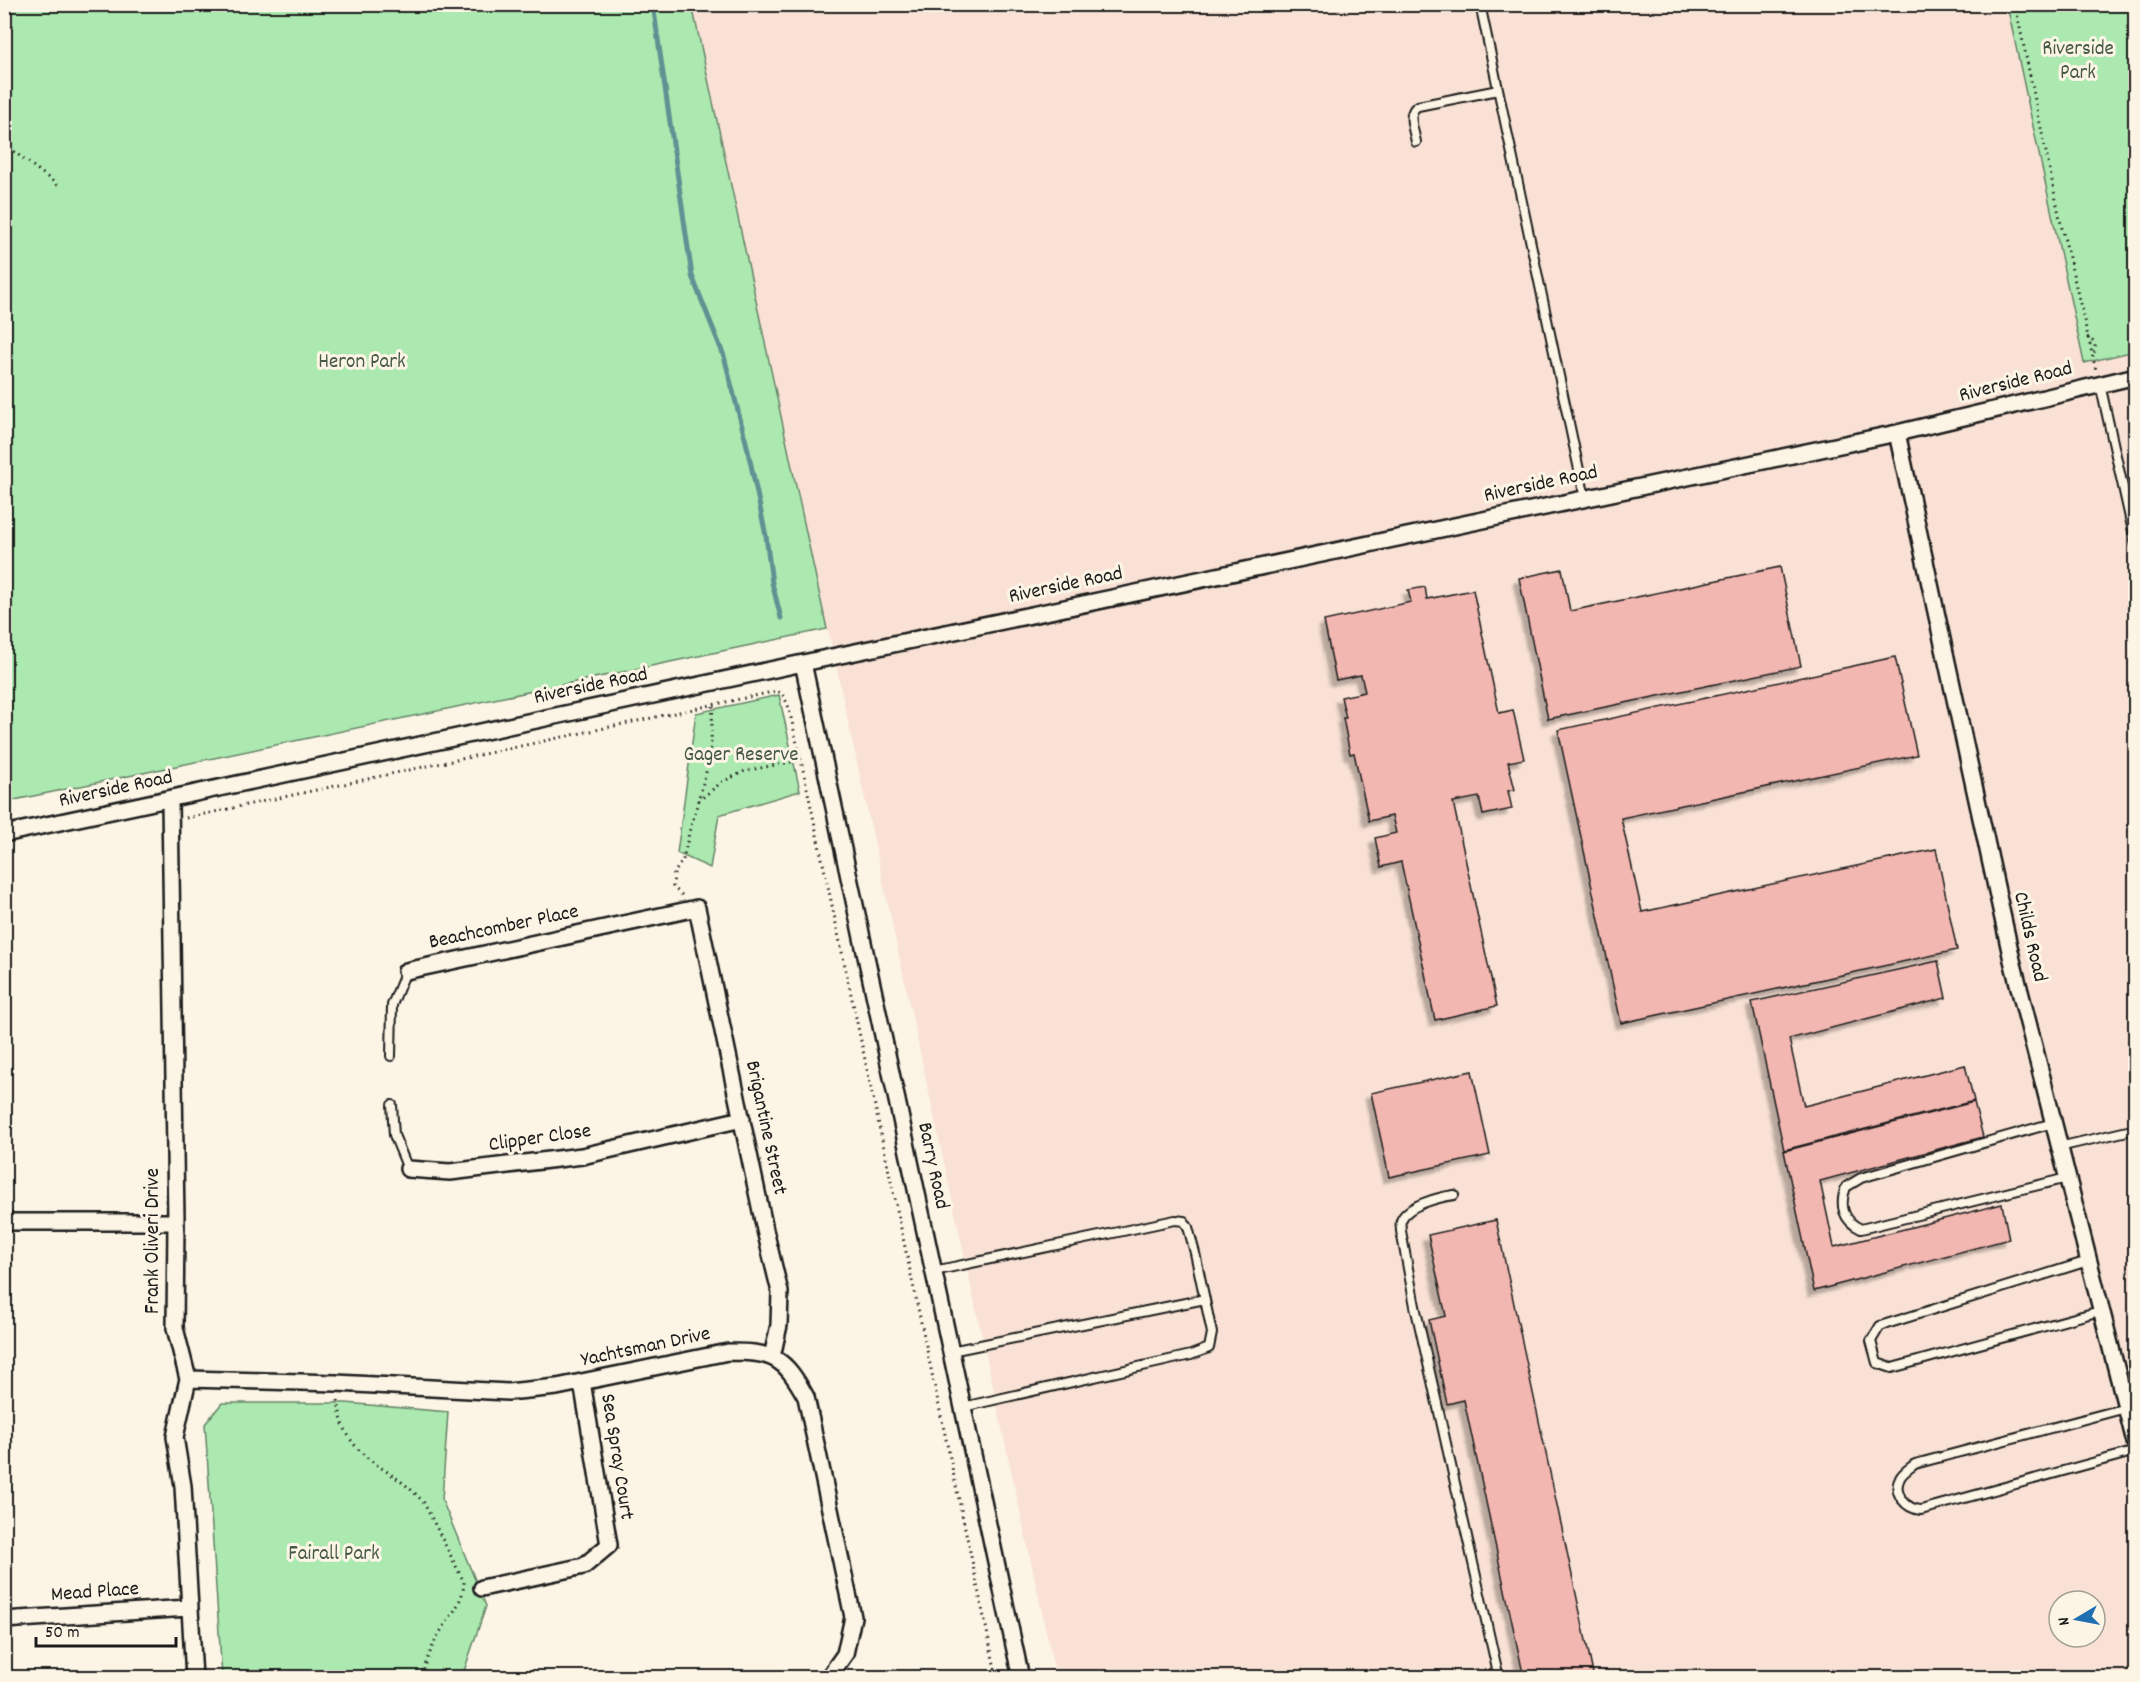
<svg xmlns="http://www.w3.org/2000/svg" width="2140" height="1682" font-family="Dekko,sans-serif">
<defs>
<filter id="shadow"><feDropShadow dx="-5.5" dy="5.5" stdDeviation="1.5" flood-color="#0004"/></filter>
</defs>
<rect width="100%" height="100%" fill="#fcf5e5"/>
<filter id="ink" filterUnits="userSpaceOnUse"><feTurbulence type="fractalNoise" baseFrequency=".0167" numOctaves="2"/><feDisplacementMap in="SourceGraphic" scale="12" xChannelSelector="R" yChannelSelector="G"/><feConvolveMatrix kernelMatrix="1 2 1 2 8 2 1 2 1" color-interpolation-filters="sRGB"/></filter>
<g filter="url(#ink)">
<path fill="#f9e2d5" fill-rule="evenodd" d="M692,5h1315l77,357 51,-11v1326h-1079zM2059,1601h36v36h-36z"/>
<path fill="#ace9b0" stroke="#648266" stroke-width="1.5" d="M4,5h688l135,624 -822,173z
M2007,5h128v346l-51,12z
M779,695l21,96 -81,24 -9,53 -33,-15 19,-140z
M222,1403h124l102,9 -6,88 44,106 -24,71h-240l-17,-253z"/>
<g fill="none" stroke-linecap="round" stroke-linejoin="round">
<path stroke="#609193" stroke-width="5" d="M653,4l39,272 32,80 23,90 19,90 6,47 9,35"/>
</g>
<path fill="#f3b7b1" stroke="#1c1c1c" stroke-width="1.5" filter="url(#shadow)" d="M1780,567l21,99 -253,53 -29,-141 43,-9 8,42z
M1425,587l2,12 46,-9 26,123 14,-3 11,49 -16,3 7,28 -7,1 4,18 -29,6 -4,-18 -26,5 44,204 -62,14 -34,-158 -20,5 -6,-29 21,-5 -4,-17 -23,5 -15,-68 -4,1 -7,-36h3l-5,-21 24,-5 -4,-17 -25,5 -12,-59 87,-19 -3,-12z
M1895,657l22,98 -296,63 21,94 294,-63 21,101 -336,73 -63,-293z
M1938,961l8,37 -157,41 15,67 161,-41 9,36 -190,49 -32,-148z
M1472,1071l18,84 -101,22 -18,-84z
M1974,1102l9,35 -163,44 14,66 168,-43 7,35 -195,52 -30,-140z
M1496,1220l98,458h-70l-60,-278 -17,4 -18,-84 17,-4 -18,-81z"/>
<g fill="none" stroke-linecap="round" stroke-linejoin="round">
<g stroke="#1c1c1c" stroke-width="12">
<path id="lane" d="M1480,4l105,494
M1416,142c-2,-12 -10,-30 2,-36l80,-16
M2100,384l36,161
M391,1056l1,-51 14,-34
M392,1105l2,30 14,34
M2053,1123l-192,55 -15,9c-7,18 -3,34 15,42l206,-51
M2059,1147l77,-18
M1454,1195c-14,2 -48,10 -53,26 -1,3 0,6 0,10l14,75 84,372
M2088,1261l-208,65 -9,15 6,22 15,5 208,-57
M934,1271l241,-51 9,1 4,6 7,26 17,80 -3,15 -18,7 -228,52
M951,1351l254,-52
M2126,1408l-211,56c-5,4 -12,8 -15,14 -8,15 6,31 21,32l215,-59"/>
</g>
<g stroke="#1c1c1c" stroke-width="20">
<path id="street" d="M1897,433l115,527 124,486
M803,663l218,1015
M170,800l6,422 -1,106 13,51 -13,58 8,49 11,192
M4,834l799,-171 1094,-230 239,-57
M406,971l291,-63 68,322 15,62 -1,33 -7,32
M408,1169l42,3 132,-16 160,-37
M4,1222h172
M188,1379l148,4 172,9 49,-5 171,-35c46,0 56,5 78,45l47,220 -8,37 -17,24
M482,1588l102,-22 25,-21 -27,-163
M4,1620l184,-12"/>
</g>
<path stroke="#1c1c1c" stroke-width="3" stroke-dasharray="1.5 4.5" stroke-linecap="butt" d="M2015,4l46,220 35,146
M4,144l55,42
M2087,337c9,5 10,10 5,20
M698,801l24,-19 23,-11 56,-11
M186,818l591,-127 5,2 6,12 13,55 196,918
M682,895l-9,-8 1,-14 9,-13 6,-27 21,-75 3,-52
M338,1400c7,65 52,62 86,103l40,79c-1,23 -16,36 -27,55 -6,12 -12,27 -15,41"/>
<use href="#lane" stroke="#fcf5e5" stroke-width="8"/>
<use href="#street" stroke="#fcf5e5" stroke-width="15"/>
</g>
</g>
<g text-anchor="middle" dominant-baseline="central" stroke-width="6" stroke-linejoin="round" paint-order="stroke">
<g font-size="21" fill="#475a48" stroke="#fcf5e5">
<text x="2078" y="50">Riverside<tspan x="2078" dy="24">Park</tspan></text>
<text x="362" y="363">Heron Park</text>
<text x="741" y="756">Gager Reserve</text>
<text x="334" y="1555">Fairall Park</text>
</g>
<g font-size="21" fill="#1c1c1c" stroke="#fcf5e5">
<text transform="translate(2016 383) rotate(-14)">Riverside Road</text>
<text transform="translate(1541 485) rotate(-12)">Riverside Road</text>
<text transform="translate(1066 586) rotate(-12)">Riverside Road</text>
<text transform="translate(591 687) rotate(-12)">Riverside Road</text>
<text transform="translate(116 790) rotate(-12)">Riverside Road</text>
<text transform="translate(504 928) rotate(-12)">Beachcomber Place</text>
<text transform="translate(2029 937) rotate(77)">Childs Road</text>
<text transform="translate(765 1128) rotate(78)">Brigantine Street</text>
<text transform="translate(540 1139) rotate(-8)">Clipper Close</text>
<text transform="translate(932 1166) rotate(78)">Barry Road</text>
<text transform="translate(154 1241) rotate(-90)">Frank Oliveri Drive</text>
<text transform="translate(646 1348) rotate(-12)">Yachtsman Drive</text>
<text transform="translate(616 1457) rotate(81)">Sea Spray Court</text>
<text transform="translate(95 1593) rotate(-4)">Mead Place</text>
</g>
</g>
<rect width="2140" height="1682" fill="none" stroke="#fcf5e5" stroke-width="24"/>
<rect x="12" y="12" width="2116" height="1658" fill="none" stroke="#1c1c1c" stroke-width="2" filter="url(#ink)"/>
<g transform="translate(2077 1619) rotate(260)"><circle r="28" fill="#fcf5e5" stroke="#a29e95" stroke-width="1.5"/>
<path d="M0-4.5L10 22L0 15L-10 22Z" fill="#1f6fb2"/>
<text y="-9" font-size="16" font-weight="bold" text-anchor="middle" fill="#1c1c1c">N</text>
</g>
<path d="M36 1637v9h140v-9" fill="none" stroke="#1c1c1c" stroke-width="3"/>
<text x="45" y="1637" font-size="18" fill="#1c1c1c" stroke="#fcf5e5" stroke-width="4.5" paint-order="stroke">50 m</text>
</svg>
